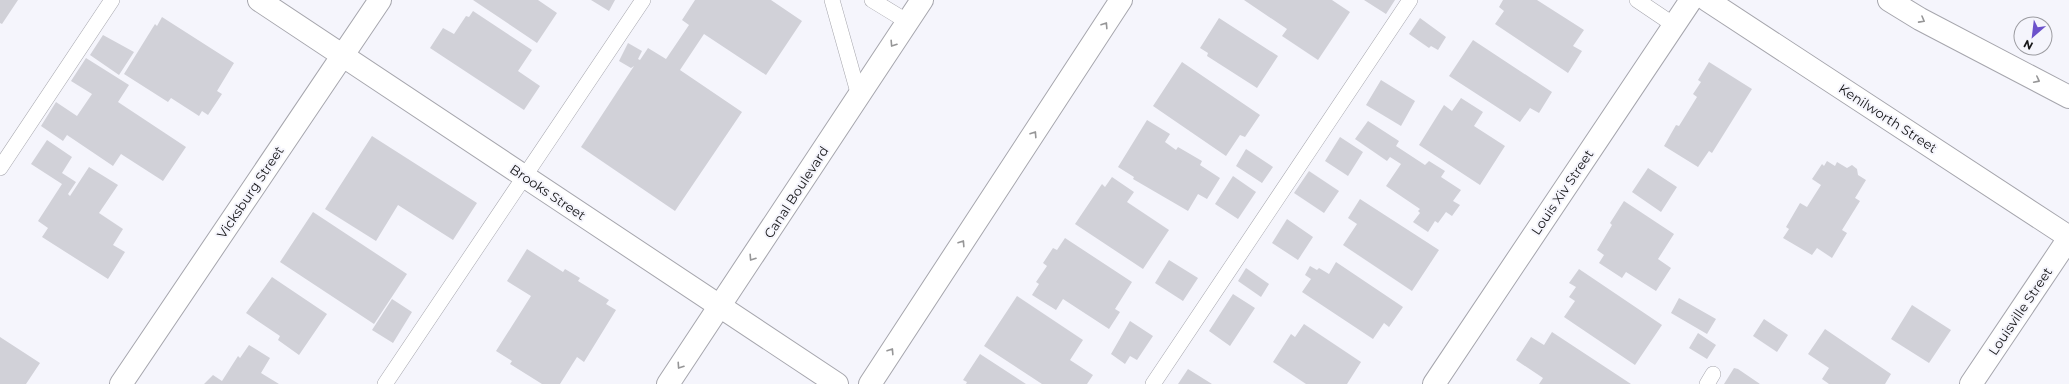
<svg xmlns="http://www.w3.org/2000/svg" width="2069" height="384" font-family="Montserrat,sans-serif">
<rect width="100%" height="100%" fill="#f5f5fc"/>
<path fill="#d1d1d8" d="M0,0h18l-16,24 -2,-1z
M473,0h65l19,13 -20,30z
M591,0h24l-6,11z
M695,0h76l31,21 -36,54 -62,-41 -24,36 62,42 -67,99 -94,-64 53,-81 -3,2 -12,-7 9,-18 14,8 -4,8 2,1 8,-12 18,11 23,-34 -7,-5z
M1244,0h88l18,12 -32,48 -36,-24 5,-7z
M1364,0h31l-9,14z
M1503,0h34l47,30 -11,16 9,5 -14,22 -73,-49 9,-13 -5,-4z
M473,11l59,39 -14,21 22,15 -16,24 -94,-62 13,-20 11,6 12,-18 3,1z
M162,17l72,46 -17,28 5,3 -14,21 -6,-4 -3,5 -28,-18 -3,4 -44,-28 31,-50 2,2z
M1219,18l59,38 -21,32 -50,-32 1,-3 -8,-5z
M1420,18l26,19 -8,13 -7,-4 -2,2 -20,-14z
M103,35l31,17 -15,23 -29,-20z
M1473,40l79,52 -13,21 -9,-5 -10,14 -71,-46z
M86,58l43,27 -11,17 68,45 -23,34 -42,-27 -8,12 -46,-31 -4,6 -22,-15 15,-24 21,14 15,-22 -21,-13z
M1182,62l78,53 -15,22 -5,-2 -14,21 -73,-50z
M1709,62l43,27 -40,64 -3,-2 -11,16 -34,-21 12,-21 3,1 18,-29 -4,-3 8,-12 -3,-2z
M1381,80l34,21 -14,25 -35,-21z
M1461,98l22,14 -9,14 31,20 -25,39 -61,-40 25,-40 8,6z
M1147,120l23,14 -5,8 11,8 2,-3 24,14 -2,4 20,13 -13,21 -9,-5 -10,17 -55,-32 1,-2 -16,-10z
M1368,121l31,20 -3,5 29,19 4,-4 16,10 -4,6 20,13 -8,11 7,4 -8,11 -6,-4 -8,11 -3,-2 -7,11 -15,-10 7,-9 -2,-2 2,-2 -34,-23 15,-22 -11,-7 -3,4 -32,-22z
M372,136l105,67 -24,37 -55,-35 -22,36 -51,-32z
M1340,137l23,15 -15,24 -23,-15z
M47,140l25,17 -10,16 14,9 -8,12 2,2 19,-29 29,18 -19,28 24,16 -10,16 12,7 -17,27 -66,-42 6,-9 -10,-7 24,-37 -31,-20z
M1246,149l27,18 -11,16 -26,-17z
M1827,161l8,5 2,-4 10,6 5,-3 5,4 1,6 8,5 -11,18 5,3 -18,29 5,3 -15,25 -15,-10 -5,7 -29,-17 6,-9 -3,-2 14,-24 7,4 14,-22 -9,-6 10,-15 2,2z
M1648,168l29,19 -16,25 -29,-20z
M1309,171l30,20 -15,22 -30,-20z
M1233,176l23,16 -18,27 -23,-15z
M1112,177l22,15 -7,10 42,28 -26,39 -68,-45 27,-40 3,3z
M1360,199l79,51 -27,41 -69,-46 14,-21 -9,-6z
M1624,201l50,33 -16,25 13,9 -15,23 -30,-19 -4,6 -23,-15 5,-8 -7,-5 15,-25 -2,-2z
M313,212l94,62 -33,50 -94,-62z
M1287,219l26,18 -15,23 -26,-17z
M1065,238l67,44 -17,27 5,3 -11,17 -46,-30 -7,11 -24,-15 7,-11 -3,-2 11,-16 -4,-3 10,-15 4,2z
M527,249l36,23 2,-3 15,9 -2,3 31,19 -3,4 10,6 -32,52 -7,-5 -17,27h-18l-32,-20 2,-3 -16,-10 35,-55 -24,-15z
M1169,260l29,18 -15,23 -28,-18z
M1336,262l67,45 -14,20 -5,-4 -11,16 -71,-47 9,-13 -6,-4 5,-9 7,4 2,-2 10,6z
M1246,268l23,16 -8,13 -23,-16z
M1579,269l83,56 -27,40 -71,-48 11,-16 -6,-4 7,-10 -7,-4z
M272,277l55,37 -28,41 -21,-15 2,-4 -34,-23z
M1233,294l22,14 -25,38 -21,-15z
M1017,296l66,44 -13,20 23,15 -6,9h-45l-58,-38z
M1679,298l37,21 -9,15 -36,-21z
M392,299l20,13 -19,31 -21,-13z
M1912,305l39,25 -22,33 -38,-24z
M1764,319l24,16 -11,17 -24,-16z
M1130,321l23,15 -16,24 -7,-4 -5,8 -14,-10z
M1304,324l57,38 -14,22h-41l-33,-22 18,-28 4,3z
M1825,329l66,45 -6,10h-56l-7,-5 7,-11 -21,-14z
M1552,332l79,52h-92l4,-6 -27,-18 15,-23 13,8z
M1698,333l18,12 -9,14 -18,-11z
M0,337l40,26 -14,21h-26z
M249,345l21,13 -9,15 18,11h-75l9,-9 9,6 16,-25 2,2z
M980,354l46,30h-60l1,-2 -4,-2z
M1734,368l4,1 22,15h-36z
M1188,369l24,15h-34z"/>
<g fill="none" stroke-linecap="round" stroke-linejoin="round">
<g stroke="#a6a6ad" stroke-width="16">
<path id="lane" d="M832,0l27,96
M872,0l36,22
M1637,0l37,25
M0,168l112,-168
M385,384l258,-384
M1153,384l257,-384
M1707,384l6,-10"/>
</g>
<g stroke="#a6a6ad" stroke-width="24">
<path id="street" d="M259,0l578,384
M1707,0l362,237
M121,384l259,-384
M1434,384l257,-384
M1971,384l98,-146"/>
</g>
<g stroke="#a6a6ad" stroke-width="24">
<path id="secondary" d="M668,384l254,-384
M870,384l251,-384"/>
</g>
<g stroke="#a6a6ad" stroke-width="24">
<path id="highway" d="M1889,0l31,19 149,78"/>
</g>
<use href="#lane" stroke="#fff" stroke-width="15"/>
<use href="#street" stroke="#fff" stroke-width="22"/>
<use href="#secondary" stroke="#fff" stroke-width="22"/>
<use href="#highway" stroke="#fff" stroke-width="22"/>
</g>
<defs><path id="oneway-chevron" d="M-2-3.5L2.5 0L-2 3.5" fill="none" stroke-width="1.6" stroke-linecap="round" stroke-linejoin="round"/></defs>
<g stroke="#969697">
<use href="#oneway-chevron" transform="translate(1922 20) rotate(29)"/>
<use href="#oneway-chevron" transform="translate(1105 25) rotate(-57)"/>
<use href="#oneway-chevron" transform="translate(893 44) rotate(123)"/>
<use href="#oneway-chevron" transform="translate(2037 80) rotate(27)"/>
<use href="#oneway-chevron" transform="translate(1034 134) rotate(-57)"/>
<use href="#oneway-chevron" transform="translate(962 243) rotate(-57)"/>
<use href="#oneway-chevron" transform="translate(752 258) rotate(123)"/>
<use href="#oneway-chevron" transform="translate(891 351) rotate(-57)"/>
<use href="#oneway-chevron" transform="translate(680 366) rotate(124)"/>
</g>
<g text-anchor="middle" dominant-baseline="central" stroke-width="4" stroke-linejoin="round" paint-order="stroke">
<g font-size="13" fill="#161618" stroke="#f5f5fc">
<text transform="translate(1888 118) rotate(33)">Kenilworth Street</text>
<text transform="translate(250 192) rotate(-56)">Vicksburg Street</text>
<text transform="translate(548 192) rotate(34)">Brooks Street</text>
<text transform="translate(796 192) rotate(-57)">Canal Boulevard</text>
<text transform="translate(1562 192) rotate(-56)">Louis Xiv Street</text>
<text transform="translate(2020 311) rotate(-56)">Louisville Street</text>
</g>
</g>
<g transform="translate(2033 36) rotate(208)"><circle r="19" fill="#f5f5fc" stroke="#9c9ca1"/>
<path d="M0-3L7 15L0 10L-7 15Z" fill="#6c52cb"/>
<text y="-6" font-size="11" font-weight="bold" text-anchor="middle" fill="#161618">N</text>
</g>
</svg>
